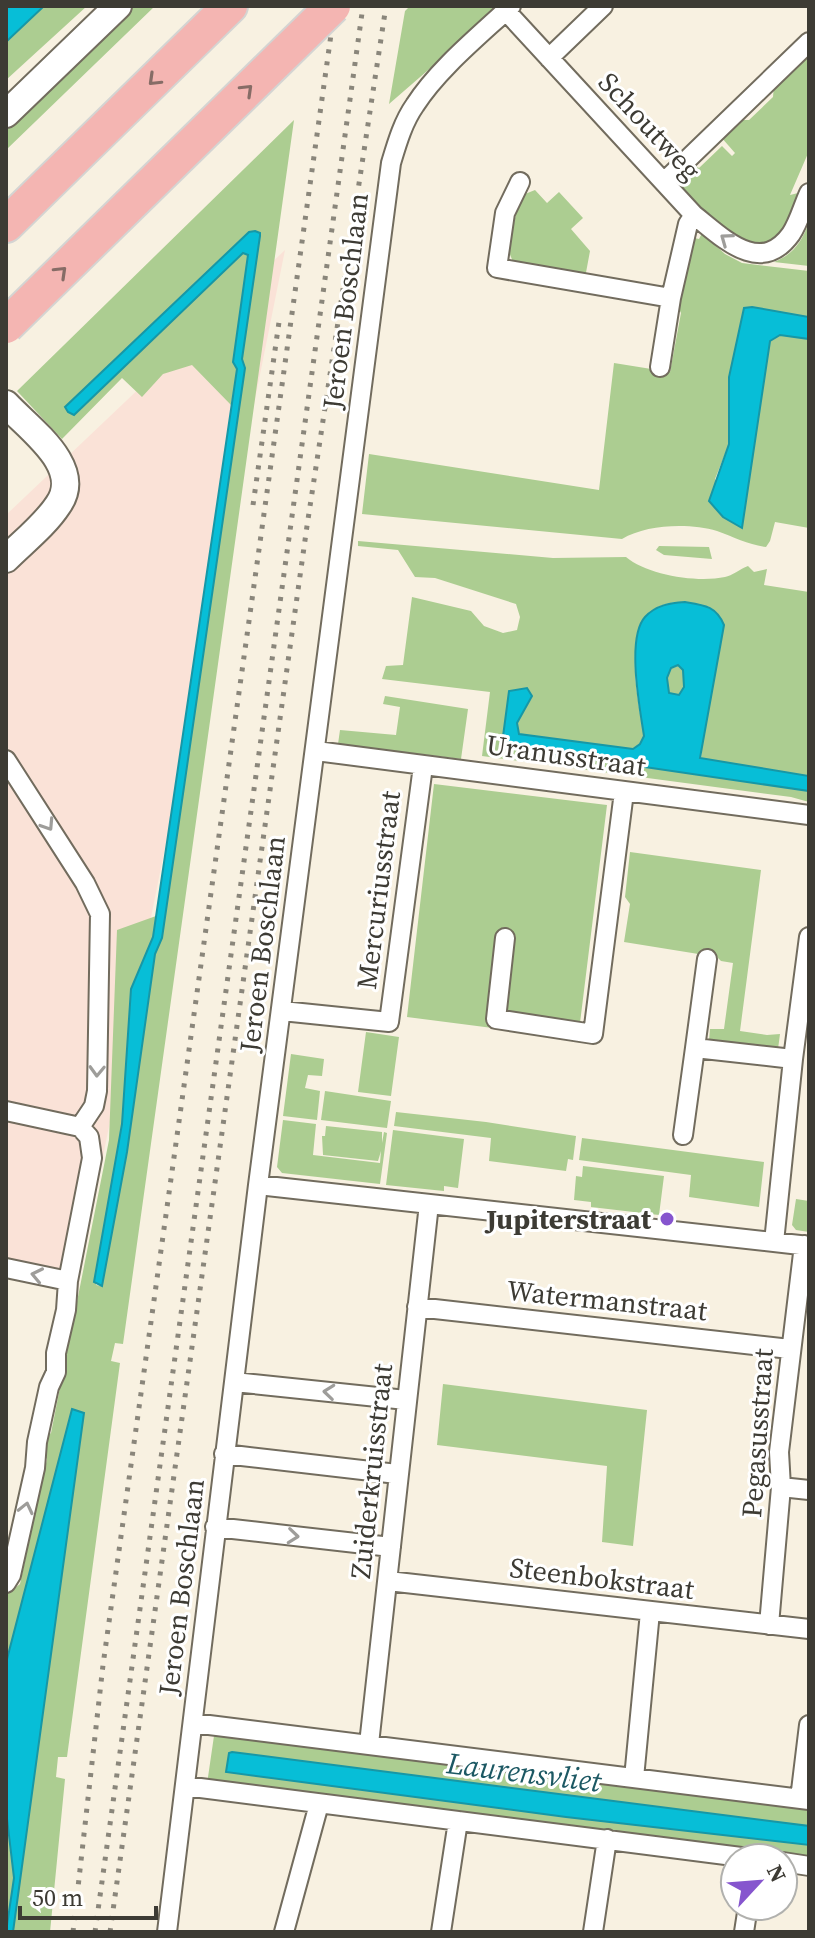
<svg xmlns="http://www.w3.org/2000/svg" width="815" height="1938" font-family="'Source Serif 4',serif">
<rect width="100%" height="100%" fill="#f8f1e1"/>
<path fill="#fae2d7" d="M285,250l-208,1036 -71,-12v-759z"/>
<path fill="#accd91" d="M44,6h43l-81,74v-38z
M134,6h21l-149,144v-20z
M410,6h92l-113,98 16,-93z
M809,52v99l-19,44 12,-3 -15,41 -23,14 -27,-5 -55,-51c-3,-14 1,-18 11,-27l6,4 23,-22 10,10 3,-3 -14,-16 17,-17h11l24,-23 1,-12z
M294,120l-171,1224 -8,-1 -4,18 9,2 -53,394h-9l-2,20 9,2 -15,153h-37l71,-519 -12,-3 -66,253v-68l14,-11 27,-125 -7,-10 2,-9 9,-7 58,-293 8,-210 39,-14 -3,21 -22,52 -9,135 -26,161 5,1 26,-134 28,-199 7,-15 83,-570 -3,-9 18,-123 -186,178 169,-161 5,2 -15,107 4,7 -6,36 -39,-40 -29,9 -21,23 -20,-19 -60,61 -45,-48z
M535,190l12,13 12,-11 24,26 -12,11 19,22 -5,27 -71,-14 -6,-14 12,-54z
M809,223v43l-35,-4c20,-8 27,-20 35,-39z
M702,233l23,21 17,9 67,8v46l-57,-10 -8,1 -15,69v67l-14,35 27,49 28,-187 10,-6 29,4v189l-34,-6 -5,19 -4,6c-17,-2 -32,-10 -49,-16 -27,-8 -70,-7 -95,8l-260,-25 7,-60 230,36 15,-127 56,9 11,-59 -3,-6 12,-70 9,2z
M358,541l195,17 73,-1c21,18 71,26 99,20 7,-1 15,-8 23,-11l6,6 13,-3 -3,16 45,7v184l-108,-16 9,-153c-14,-3 -29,-8 -44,-3 -48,13 -28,95 -22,132l-4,9 -7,4 -115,-15 -1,-11 15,-26 -5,-9 -19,59 301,44v11l-18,-5 -309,-41 8,-64 -108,-13 4,-13 17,-1 9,-68 59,14 13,15 19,7 14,-3 3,-13 -4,-13 -81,-26 -20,-1 -17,-27 -40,-4z
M659,546l50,1 3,12 -48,-4 -8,-5z
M678,665l5,5 1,17 -5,8 -10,-2 -2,-15 4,-11z
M385,696l83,13 -7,50 -123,-15 2,-14 56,5 4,-28 -17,-3z
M434,784l173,21 -29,234 -171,-22z
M630,852l131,18 -21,161 27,4 13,-1 -2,15 -69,-8 1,-12h14l9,-66 -12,-2 -4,-4 -93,-15 6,-38 -5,-7z
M366,1032l33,5 -8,59 -33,-4z
M291,1054l33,5 -2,17 -14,-1 -3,13 15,3 -3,29 -34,-4z
M325,1091l66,10 -4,27 -66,-8z
M396,1112l90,10 90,14 -3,24 -5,-1 -2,12 -77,-10 2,-23 -97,-12z
M283,1120l33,4 -3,31 67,8 1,-12 -3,10 -55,-6 -1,-19h3l1,-10 56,6v11l2,-11 3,1 -7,51 -98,-11 -5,-6z
M393,1130l71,9 -6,49 -14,-2v5l-58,-6z
M582,1138l182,24 -5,45 -70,-10 2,-22 -112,-15z
M583,1166l81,10 -5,39 -68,-8v-5l-17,-2 2,-24 6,1z
M796,1199l13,2v31l-13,-2 -4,-5z
M443,1384l204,26 -14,136 -31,-4 5,-76 -170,-21z
M215,1729l594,77v20l-576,-74 -6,20 339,45 243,28v14l-602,-75z
M6,1810l8,68 -8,51z"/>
<path fill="#07bed7" stroke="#1797a6" stroke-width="2" fill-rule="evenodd" d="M6,6h38l-38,36z
M255,231l5,2v3l-18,123 3,9 -83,570 -7,16 -28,198 -25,134 -8,-4 28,-158 9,-135 22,-52 84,-568 -4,-7 15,-107 -5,-2 -169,162 -6,-3 -3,-5 184,-175z
M752,307l57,10v22l-29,-4 -10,6 -28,187 -19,-11 -14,-16 20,-57v-67l15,-69z
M685,602c19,3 31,4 39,23l-24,133 109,18v15l-301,-44 -6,-3 7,-53 18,-3 5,8 -15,27 2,11 114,15 7,-5 4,-8c-4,-27 -18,-98 1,-119 11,-12 25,-14 40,-15zM678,665l5,5 1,17 -5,8 -10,-2 -2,-15 4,-10z
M72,1409l12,4 -71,519h-7l8,-54 -8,-68v-147z
M232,1752l577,74v19l-243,-28 -340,-45 3,-19z"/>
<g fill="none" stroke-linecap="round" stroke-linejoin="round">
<g stroke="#726c5e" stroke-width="22">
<path id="street" d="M506,11l188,204 -6,9 -17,74 -174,-30 8,-55 15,-31
M549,58l54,-52
M664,182l145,-140
M694,215c28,22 66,62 97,19 8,-12 12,-28 18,-41
M660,367l11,-69
M316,751l493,64
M6,760l79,123 15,31 -3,177 -3,15 -14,21
M505,938l-9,81 97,15 31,-242
M707,959l-12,89 98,11
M282,1011l107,11 34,-256
M6,1111l74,16
M683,1135l12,-87
M258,1185l551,61
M774,1242l19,-183 16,-122
M6,1268l62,13
M417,1307l373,42
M234,1382l172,18
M224,1454l173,20
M781,1487l28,3
M215,1527l176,20
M388,1581l421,48
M6,1583l5,-8 24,-107 2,-26 12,-55 7,-15v-19l10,-43 2,-29 24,-123 -3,-21 -9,-10
M769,1625l12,-138 -2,-35 25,-207
M193,1723l616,77
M369,1744l60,-540
M634,1778l16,-166
M185,1786l564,72
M800,1799l9,-74
M783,1862l26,4
M167,1932l91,-747 133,-1022c6,-20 12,-41 24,-58 23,-36 65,-70 96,-99
M284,1932l35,-128
M441,1932l17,-111
M593,1932l14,-93
M744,1932l4,-26"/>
</g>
<g stroke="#726c5e" stroke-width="30">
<path id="secondary" d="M6,114l112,-108
M6,404c23,25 79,63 52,101 -13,20 -35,37 -52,54"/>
</g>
<g stroke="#d4d4d2" stroke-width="38">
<path id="highway" d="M6,225l224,-219"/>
</g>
<use href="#street" stroke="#fff" stroke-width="18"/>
<use href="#secondary" stroke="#fff" stroke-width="26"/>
<use href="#highway" stroke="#f4b5b2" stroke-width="34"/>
<path stroke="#8a867b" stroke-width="5" stroke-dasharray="4 8" stroke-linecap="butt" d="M253,505l26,-183
M73,1932l30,-267 232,-1659
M95,1932l268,-1926
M110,1932l197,-1406 79,-520"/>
<g stroke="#d4d4d2" stroke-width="38" stroke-linecap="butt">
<path id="highway-bridge" d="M6,326l327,-320"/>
</g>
<use href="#highway-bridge" stroke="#f4b5b2" stroke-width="34"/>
</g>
<defs><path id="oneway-chevron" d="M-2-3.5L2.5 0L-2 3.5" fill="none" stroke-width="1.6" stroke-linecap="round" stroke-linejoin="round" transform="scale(2)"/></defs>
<g stroke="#866c66">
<use href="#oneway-chevron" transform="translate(154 80) rotate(136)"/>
<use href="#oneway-chevron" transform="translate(247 90) rotate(-44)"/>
<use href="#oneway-chevron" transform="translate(61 272) rotate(-44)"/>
</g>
<g stroke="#9e9d9a">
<use href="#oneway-chevron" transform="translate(726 239) rotate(-144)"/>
<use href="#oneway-chevron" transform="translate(48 825) rotate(57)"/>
<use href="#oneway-chevron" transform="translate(97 1071) rotate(92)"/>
<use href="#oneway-chevron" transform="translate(37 1275) rotate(-168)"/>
<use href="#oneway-chevron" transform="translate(329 1392) rotate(-174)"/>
<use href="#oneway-chevron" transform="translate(26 1508) rotate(-77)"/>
<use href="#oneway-chevron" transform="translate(293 1536) rotate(6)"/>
</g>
<circle fill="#8655ce" stroke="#fff" stroke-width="3" cx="667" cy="1219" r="8"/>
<g text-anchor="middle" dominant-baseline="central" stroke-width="6" stroke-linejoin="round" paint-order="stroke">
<g font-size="28" fill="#3d3b34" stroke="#fff">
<text transform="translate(650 126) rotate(47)">Schoutweg</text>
<text transform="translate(345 301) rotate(-83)">Jeroen Boschlaan</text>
<text transform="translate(566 755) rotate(8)">Uranusstraat</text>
<text transform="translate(378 890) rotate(-83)">Mercuriusstraat</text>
<text transform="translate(262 944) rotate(-83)">Jeroen Boschlaan</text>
<text transform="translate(607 1300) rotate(6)">Watermanstraat</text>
<text transform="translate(757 1433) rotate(-86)">Pegasusstraat</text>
<text transform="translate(371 1471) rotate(-84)">Zuiderkruisstraat</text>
<text transform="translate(602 1578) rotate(7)">Steenbokstraat</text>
<text transform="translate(181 1587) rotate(-83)">Jeroen Boschlaan</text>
</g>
<g font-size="28" font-weight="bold" fill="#3d3b34" stroke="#fff" text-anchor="end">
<text x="651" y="1219">Jupiterstraat</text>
</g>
<g font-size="30" font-style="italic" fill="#1c5863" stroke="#fff">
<text transform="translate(524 1772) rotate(7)">Laurensvliet</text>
</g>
</g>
<rect width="815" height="1938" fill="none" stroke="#3d3b34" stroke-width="16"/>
<g transform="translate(759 1882) rotate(64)"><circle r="38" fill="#ffffff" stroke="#b1b1ae" stroke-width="2"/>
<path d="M0-6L14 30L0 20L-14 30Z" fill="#8655ce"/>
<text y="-12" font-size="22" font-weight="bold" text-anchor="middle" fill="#3d3b34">N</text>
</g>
<path d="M20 1906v12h136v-12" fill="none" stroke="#3d3b34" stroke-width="4"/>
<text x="32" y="1906" font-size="24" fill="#3d3b34" stroke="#ffffff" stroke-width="6" paint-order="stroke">50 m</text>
</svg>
